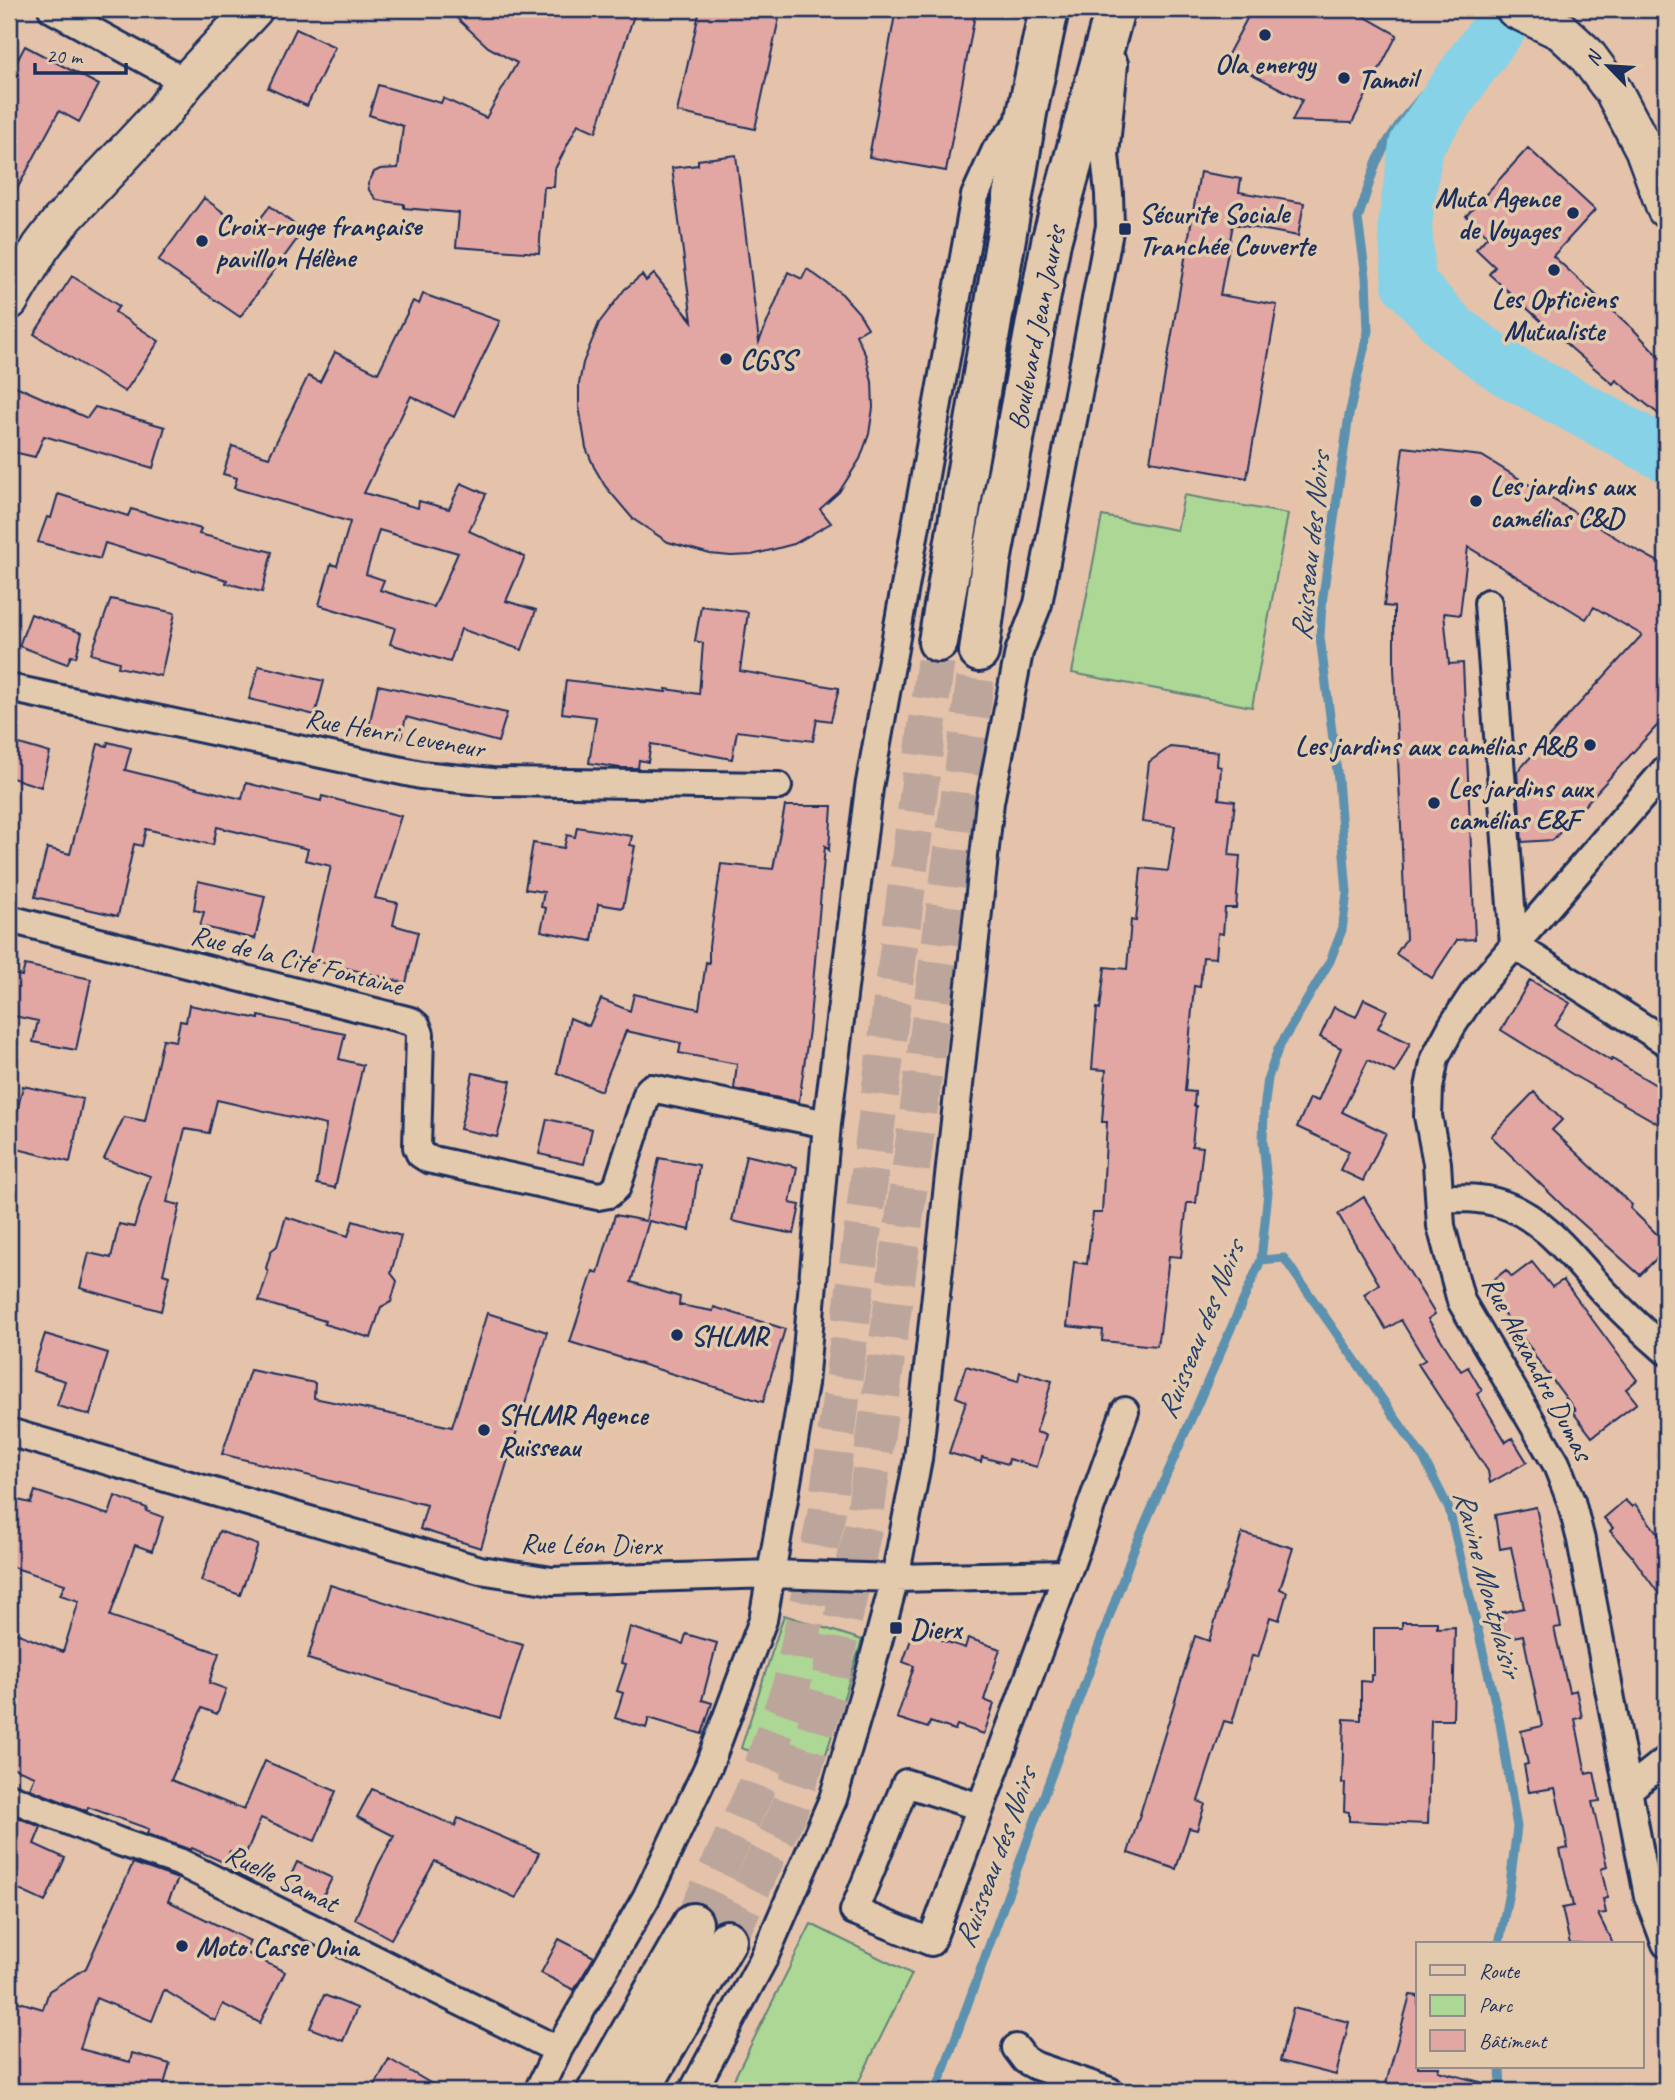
<svg xmlns="http://www.w3.org/2000/svg" width="1675" height="2100" font-family="Caveat,sans-serif">
<rect width="100%" height="100%" fill="#e4c3aa"/>
<filter id="ink" filterUnits="userSpaceOnUse"><feTurbulence type="fractalNoise" baseFrequency=".0143" numOctaves="2"/><feDisplacementMap in="SourceGraphic" scale="14" xChannelSelector="R" yChannelSelector="G"/><feConvolveMatrix kernelMatrix="1 2 1 2 8 2 1 2 1" color-interpolation-filters="sRGB"/></filter>
<g filter="url(#ink)">
<path fill="#add795" stroke="#64837a" stroke-width="2" d="M1184,495l104,19 -36,193 -180,-34 30,-157 75,14z
M784,1615l78,25 -42,133 -79,-25z
M811,1924l101,50 -58,117h-126z"/>
<g fill="none" stroke-linecap="round" stroke-linejoin="round">
<path stroke="#5c91b0" stroke-width="9" d="M1261,1260l23,-2 140,201 25,50 51,214 17,104 -8,65 -10,52
M1500,2067l1,24
M936,2091l198,-542 127,-289 7,-68 -5,-50 1,-32 4,-32 10,-29 52,-88 12,-31 5,-37 -9,-114 -18,-142 2,-34 27,-188 19,-84 -2,-54 -8,-58 18,-56 12,-22 14,-21 22,-26 48,-30"/>
<path stroke="#87d2e7" stroke-width="54" d="M1513,9l-41,55 -56,81 -11,79 4,60 44,47 53,38 160,86"/>
</g>
<path fill="#e2a7a3" stroke="#1b2f5e" stroke-width="2" fill-rule="evenodd" d="M447,9h189l-40,123 -18,-8 -23,45 -1,18h-10l-5,66 -83,-6 3,-34 -55,-5v-4l-27,-4 -8,-10 -1,-6 6,-12 6,-3 18,-1 5,-42 -34,-11 9,-30 63,18 2,-5 43,20 31,-55 -29,-16z
M700,9h81l-26,120 -78,-17z
M896,9h80l-30,162 -77,-14z
M1252,9h99l46,26 -45,88 -60,-2 10,-21 -77,-40z
M296,29l39,18 -28,59 -39,-18z
M25,46l74,39 -20,37 -20,-11 -50,93v-128z
M1528,148l67,62 -42,46 82,75 31,33v56l-50,-40 -3,4 -41,-35 -83,-75 6,-7 -19,-18 12,-13 -22,-20z
M736,155l23,187 29,-70 14,7 5,-10 35,25 17,19 9,15 -12,7 10,21 6,26 1,26 -4,26 -9,25 -21,33 -19,17 11,14 -37,21 -42,11 -21,1 -21,-2 -42,-12 -35,-23 -28,-33 -11,-19 -8,-19 -7,-42v-22l4,-21 16,-40 26,-34 17,-14 4,6 8,-7 38,47 -20,-153 26,-3v-5z
M1200,172l41,7 -2,13 65,11 -6,33 -65,-12 -13,71 57,10 -30,173 -97,-17z
M204,198l46,34 20,-26 33,25 -63,86 -82,-56z
M72,276l47,30 -4,6 44,29 -34,51 -91,-58z
M423,294l77,27 -46,96 -43,-21 -47,97 54,15 1,-7 30,8 12,-26 25,11 -17,37 56,26 -19,44 30,9 -14,40 -61,-21 -11,33 -60,-18 5,-16 -76,-23 12,-41 6,2 13,-44 -116,-34 3,-10 -14,-4 9,-28 37,11 39,-81 12,6 15,-30 43,21 35,-72 6,3zM379,530l79,23 -24,54 -54,-17 4,-10 -18,-6z
M9,383l78,35 8,-11 70,20 -12,41 -109,-32 -9,21 -26,-6z
M1403,447l79,9 149,91 35,19v150l-113,124 -31,2 -5,-70 125,-137 -48,-28 -8,12 -118,-72 -8,68 -16,-2 5,51 14,-1 12,276 -18,1 -25,38 -36,-24 10,-15 -12,-272v-60l-10,-1z
M58,494l70,22 3,-7 70,20 -2,5 73,18 -10,40 -36,-9 1,-3 -122,-37 -5,16 -62,-17 9,-25 4,1z
M111,599l64,14 -14,63 -43,-9 1,-5 -28,-8z
M701,606l47,6 -8,59 99,17 -8,33 -14,-2 -4,22 -76,-10 -5,28 -81,-15 -3,18 -9,-2 -1,8h-18l-31,-5 7,-46 -34,-4 4,-33 100,12v-3l33,5 4,-51 -8,-2z
M31,614l51,19 -6,24 -5,-1 -4,8 -48,-18z
M259,666l65,15 -9,34 -66,-16z
M378,685l129,28 -9,29 -92,-25 -5,21 -33,-7z
M9,741l41,12 -9,34 -32,-10z
M108,742l23,6 -6,22 117,29 4,-16 75,18 1,-5 79,20 -26,82 23,5 -5,22 25,7 -12,51 -97,-24 22,-93 -26,-6 3,-11 -91,-22 -4,18 -67,-16 -4,17 -8,-2 -16,72 -83,-19 12,-49 23,6 28,-110 9,2z
M1170,747l48,5 -1,14 4,1 -2,32 16,2 -6,54 11,1 -4,52h-11l-2,26 -5,-1 -2,25 -13,-1 -3,30 -6,-1 -9,105 10,1 -1,14h2l-4,40 11,1 -7,56h-9l-6,54 -12,-1 -9,77h-1l-2,13 -55,-5 1,-11 -36,-4 7,-64 13,2 6,-51h9l5,-91h-5l4,-52 -14,-1 5,-61 3,1 5,-42 22,2 4,-49 5,1 5,-53 27,3 7,-45 -33,-4 7,-60z
M785,806h47l-3,44 -4,-4 -16,184 -10,72 -65,-13 3,-25 -58,-11 2,-10 -55,-12 -25,60 -44,-18 13,-55 19,8 12,-27 29,12 4,-17 65,15 7,-47 3,1v-17l12,-82 52,5z
M577,827l55,9 -2,9 5,1 -12,62 -25,-4 -6,37 -51,-10 5,-23 -5,-1 3,-15 -19,-3 8,-46 31,5 3,-13 8,2z
M198,881l67,15 -10,43 -55,-13 4,-14 -10,-2z
M25,965l66,14 -15,71 -43,-8 5,-21 -29,-6v-42l13,3z
M1530,980l40,23 -15,23 56,35 1,-2 54,32v37l-86,-49 -79,-49z
M1364,999l23,11 -9,18 32,15 -15,30 -27,-13 -26,52 44,21 -23,48 -23,-11 9,-19 -52,-24 13,-29 8,3 23,-53 -21,-11 14,-30 22,10z
M189,1005l70,14v-3l86,18 -6,25 24,6 -28,123 -18,-4 9,-59 -109,-25 -8,33 -24,-4 -18,73 13,3 -17,69 6,2 -8,35 -81,-23 9,-35 22,5 8,-34 15,3 16,-51 -46,-17 20,-42 21,4 18,-82 13,2 4,-20 6,1z
M473,1073l38,8 -6,29 -8,27 -37,-8z
M23,1086l60,13 -13,63 -61,-15v-37l8,2z
M1534,1092l28,28 -10,10 80,75 -2,3 36,35v6l-26,26 -75,-67 -74,-72z
M547,1119l45,10 -8,35 -45,-10z
M746,1155l51,12 -7,36 10,2 -6,29 -62,-13z
M659,1158l40,7 -9,65 -41,-9 -18,61 49,15 -1,8 34,6 1,-4 71,22 -22,73 -193,-60 23,-71 5,2 17,-58 31,6z
M1364,1197l71,117 -7,5 33,52 7,-4 14,24 -5,3 29,48 6,-4 15,24 -37,21 -2,-12 -70,-107 7,-4 -24,-40 -15,9 -22,-35 15,-10 -41,-70z
M286,1217l62,19 5,-15 48,15 -10,37 6,8 -6,21 -10,5 -10,31 -47,-14 1,-3 -66,-20 9,-29 -2,-4 5,-17 6,-5z
M1532,1262l20,25 11,-7 74,100 -11,9 11,14 -45,34 -20,-26 3,-1 -44,-59 1,-1 -49,-62 23,-18 6,7z
M487,1313l60,19 -66,216 -61,-19 7,-24 -205,-51 28,-84 65,13 -1,15 138,29z
M45,1334l63,19 -18,62 -33,-9 8,-25 -32,-10z
M966,1366l52,15 2,-9 32,9 -16,51 10,3 -9,32 -28,-8 -1,5 -26,-7 -1,5 -32,-9 17,-52 -10,-4z
M35,1491l74,24 6,-19 32,12 -1,3 17,6 -11,34 -17,-6 -25,71 109,37 -10,30 17,6 -9,25 -15,-6 -31,72 73,30 21,-49 71,30 -21,50 -54,-23 -17,40 -14,-7 -5,12 -33,-15 -1,2 -44,-16 2,-5 -61,-22 -1,4 -57,-22 5,-13 -26,-10v-136l54,22 16,-51 -19,-6 5,-11 -56,-18v-68l22,5z
M1625,1500l7,7 3,-3 31,40v60l-35,-49 -21,-24 3,-3 -9,-10z
M1536,1507l25,120 -7,1 15,64 7,-2 6,27 -7,2 11,55 8,-2 6,29 -8,1 15,65 -6,2 7,29 -5,1 3,14 -8,1 15,30h-43l-8,-36 11,-2 -13,-56 8,-2 -13,-60 -26,4 -5,-27 4,-1 -7,-33 21,-5 -19,-91 -18,4 -6,-26 25,-5 -13,-61 -11,2 -5,-34z
M219,1531l39,14 -18,50 -39,-14z
M1242,1533l51,15 -13,41 7,3 -8,28 -9,-3 -12,40 -6,-1 -20,67 -8,-2 -26,80 7,3 -8,26 -8,-2 -13,41 -48,-16 67,-217 14,5z
M330,1585l193,60 -23,73 -192,-59z
M1402,1622h35v6l18,-1 -2,93h-22l-3,104 -79,-3v-9l-5,-1 1,-28h-3l2,-64 17,1v-39l10,1v-7h3v-47h28z
M630,1627l53,17 3,-10 31,9 -15,57 10,3 -10,31 -53,-16 -3,10 -31,-10 8,-25 -6,-2 9,-27 -5,-1z
M914,1631l51,17 3,-10 32,11 -16,51 10,4 -10,30 -27,-9 -2,5 -25,-8 -2,6 -31,-10 17,-52 -11,-4z
M372,1789l83,37 3,-8 81,35 -23,45 -81,-37 -44,78 -36,-20 23,-54 16,-29 -37,-19z
M19,1818l22,9 -7,17 31,14 -20,44 -32,-15 -4,10v-65l4,2z
M297,1862l35,16 -11,22 -35,-14z
M133,1863l45,16 -10,22 82,40 -5,11 40,20 -25,51 -37,-19 -8,17 -51,-31 -12,31 -56,-23 -16,51 50,13 2,-9 38,11 -8,27h-153v-69l7,-21 27,8 6,-18 37,-23z
M559,1939l35,18 -20,33 -33,-17z
M324,1995l33,13 -14,33 -33,-13z
M1410,1995l8,1v71h21l-1,4 46,12 -1,8h-99z
M1293,2008l56,14 -13,53 -56,-14z
M389,2059l55,32h-72z"/>
<g fill="none" stroke-linecap="round" stroke-linejoin="round">
<path stroke="#bca59b" stroke-width="38" stroke-dasharray="38 19" stroke-linecap="butt" d="M693,1923l60,-128 39,-112 34,-167 112,-874
M727,1940l62,-131 38,-115 37,-170 115,-872"/>
<g stroke="#1b2f5e" stroke-width="32">
<path id="street" d="M52,9l134,73
M1488,603l26,342
M9,688l412,87 71,7 286,4
M1666,769l-191,222 -23,35 -17,32 -6,30 -1,28 9,47 4,63 20,75 95,162 15,38 10,39 67,356 18,48
M9,919l402,102 6,5 3,8 -3,113 3,7 8,5 170,37 11,-2 8,-7 31,-96 3,-3 176,36
M1514,945l152,97
M1440,1198c20,0 39,-1 59,5 45,14 74,55 105,89 20,21 41,41 62,59
M9,1432l471,138 72,11 220,-7 123,4 172,-4
M1628,1790l38,-30
M9,1797l111,45 59,20 379,188
M980,1807l-74,-24 -52,128 77,31 136,-368 58,-163
M1016,2048l9,12 11,6 73,25
M538,2091l20,-41 88,-152 63,-133 54,-145 41,-236 23,-260 42,-336 106,-592 21,-46 30,-35
M693,2091l70,-131 70,-161 36,-123 26,-98 23,-119 72,-657 29,-150 19,-48 72,-378 -1,-32 -4,-39 9,-91"/>
</g>
<g stroke="#1b2f5e" stroke-width="42">
<path id="secondary" d="M1515,9l46,22 25,23 28,38 30,57 22,60
M9,301l32,-54 19,-25 103,-110 23,-30 68,-73"/>
</g>
<g stroke="#1b2f5e" stroke-width="44">
<path id="primary" d="M938,642l89,-529 22,-104
M979,652l12,-90 60,-320 64,-233
M597,2091l96,-168
M640,2091l87,-151"/>
</g>
<use href="#street" stroke="#e4caac" stroke-width="26"/>
<use href="#secondary" stroke="#e4caac" stroke-width="37"/>
<use href="#primary" stroke="#e4caac" stroke-width="38"/>
</g>
</g>
<g fill="#1b2f5e" stroke="#e4caac" stroke-width="2.5">
<circle cx="1265" cy="35" r="7"/>
<circle cx="1344" cy="78" r="7"/>
<circle cx="1573" cy="213" r="7"/>
<rect x="1118" y="222" width="14" height="14" rx="3.5"/>
<circle cx="202" cy="241" r="7"/>
<circle cx="1554" cy="270" r="7"/>
<circle cx="726" cy="359" r="7"/>
<circle cx="1476" cy="501" r="7"/>
<circle cx="1590" cy="745" r="7"/>
<circle cx="1434" cy="803" r="7"/>
<circle cx="677" cy="1335" r="7"/>
<circle cx="484" cy="1430" r="7"/>
<rect x="889" y="1621" width="14" height="14" rx="3.5"/>
<circle cx="182" cy="1946" r="7"/>
</g>
<g text-anchor="middle" dominant-baseline="central" stroke-width="7" stroke-linejoin="round" paint-order="stroke">
<g font-size="28" font-weight="bold" fill="#1b2f5e" stroke="#e4caac" text-anchor="start">
<text x="1265" y="63" text-anchor="middle">Ola energy</text>
<text x="1358" y="78">Tamoil</text>
<text x="1559" y="197" text-anchor="end">Muta Agence<tspan x="1559" dy="32">de Voyages</tspan></text>
<text x="1139" y="213">Sécurite Sociale<tspan x="1139" dy="32">Tranchée Couverte</tspan></text>
<text x="216" y="225">Croix-rouge française<tspan x="216" dy="32">pavillon Hélène</tspan></text>
<text x="1554" y="298" text-anchor="middle">Les Opticiens<tspan x="1554" dy="32">Mutualiste</tspan></text>
<text x="740" y="359">CGSS</text>
<text x="1490" y="485">Les jardins aux<tspan x="1490" dy="32">camélias C&amp;D</tspan></text>
<text x="1576" y="745" text-anchor="end">Les jardins aux camélias A&amp;B</text>
<text x="1448" y="787">Les jardins aux<tspan x="1448" dy="32">camélias E&amp;F</tspan></text>
<text x="691" y="1335">SHLMR</text>
<text x="498" y="1414">SHLMR Agence<tspan x="498" dy="32">Ruisseau</tspan></text>
<text x="910" y="1628">Dierx</text>
<text x="196" y="1946">Moto Casse Onia</text>
</g>
<g font-size="28" fill="#1b2f5e" stroke="#e4caac">
<text transform="translate(1036 328) rotate(-79)">Boulevard Jean Jaurès</text>
<text transform="translate(395 733) rotate(10)">Rue Henri Leveneur</text>
<text transform="translate(297 960) rotate(14)">Rue de la Cité Fontaine</text>
<text transform="translate(1538 1368) rotate(62)">Rue Alexandre Dumas</text>
<text transform="translate(591 1544) rotate(1)">Rue Léon Dierx</text>
<text transform="translate(282 1878) rotate(26)">Ruelle Samat</text>
</g>
<g font-size="30" font-style="italic" fill="#263f6c" stroke="#e4caac">
<text transform="translate(1310 547) rotate(-84)">Ruisseau des Noirs</text>
<text transform="translate(1200 1330) rotate(-68)">Ruisseau des Noirs</text>
<text transform="translate(1488 1583) rotate(75)">Ravine Montplaisir</text>
<text transform="translate(995 1858) rotate(-70)">Ruisseau des Noirs</text>
</g>
</g>
<rect width="1675" height="2100" fill="none" stroke="#e4caac" stroke-width="35"/>
<rect x="18" y="18" width="1640" height="2065" fill="none" stroke="#1b2f5e" stroke-width="2.5" filter="url(#ink)"/>
<rect x="1416" y="1942" width="228" height="126" fill="#e4caac" stroke="#948c8d" stroke-width="2"/>
<rect x="1430" y="1965" width="35" height="10" fill="#e4caac" stroke="#948c8d" stroke-width="2"/>
<text x="1479" y="1978" font-size="21" fill="#1b2f5e">Route</text>
<rect x="1430" y="1995" width="35" height="21" fill="#add795" stroke="#948c8d" stroke-width="2"/>
<text x="1479" y="2012" font-size="21" fill="#1b2f5e">Parc</text>
<rect x="1430" y="2030" width="35" height="21" fill="#e2a7a3" stroke="#948c8d" stroke-width="2"/>
<text x="1479" y="2048" font-size="21" fill="#1b2f5e">Bâtiment</text>
<g transform="translate(1608 66) rotate(295)" stroke="#e4caac" stroke-width="5" paint-order="stroke">
<path d="M0-5L12 26L0 18L-12 26Z" fill="#1b2f5e"/>
<text y="-10" font-size="19" font-weight="bold" text-anchor="middle" fill="#1b2f5e">N</text>
</g>
<path d="M35 63v10h91v-10" fill="none" stroke="#1b2f5e" stroke-width="3.5"/>
<text x="46" y="63" font-size="21" fill="#1b2f5e" stroke="#e4caac" stroke-width="5" paint-order="stroke">20 m</text>
</svg>
